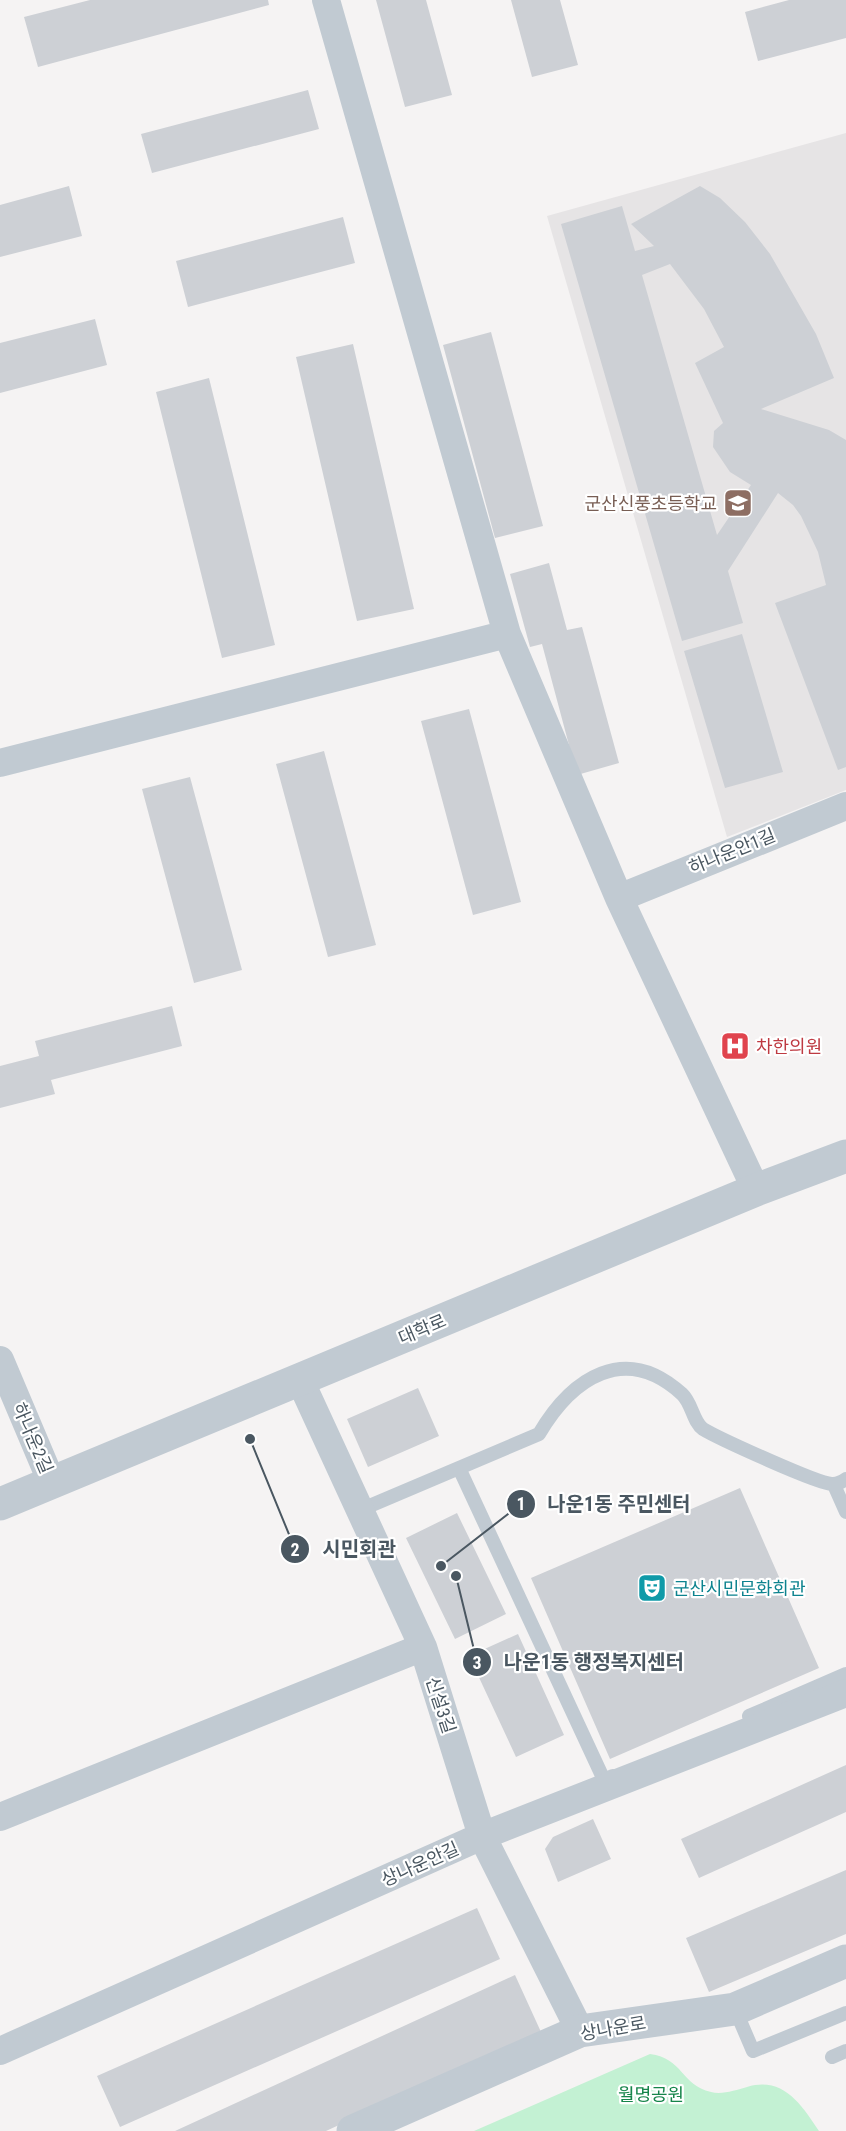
<svg xmlns="http://www.w3.org/2000/svg" width="846" height="2131" font-family="'Roboto Condensed','Noto Sans KR',sans-serif">
<rect width="100%" height="100%" fill="#f5f3f3"/>
<path fill="#e6e4e5" d="M846,133v657l-119,47 -180,-621z"/>
<path fill="#c3f1d3" d="M650,2054c33,4 31,31 61,38 11,3 25,-2 36,-5 36,-11 54,17 72,44h-345z"/>
<path fill="#cdd0d5" fill-rule="evenodd" d="M90,0h178l1,5 -231,62 -14,-50z
M376,0h50l26,95 -47,12z
M511,0h49l18,65 -46,12z
M789,0h57v38l-88,23 -13,-49z
M308,90l11,39 -167,44 -11,-39z
M69,186l13,50 -82,21v-52z
M700,186l20,12 25,24 25,32 46,80 18,44 -73,31 68,21 17,10v327l-8,3 -63,-167 51,-18 -8,-33 -17,-36 -8,-11 -15,-12 -50,78 15,52 -61,18 -121,-417 61,-18 13,45 19,-5 -23,-22zM670,264l34,45 20,38 -29,16 28,60 -9,8 -1,16 17,25 21,13 -34,50 -75,-260z
M343,217l12,46 -167,44 -12,-46z
M95,319l12,46 -107,28v-50z
M491,332l52,194 -48,12 -52,-193z
M353,344l61,265 -57,12 -61,-264z
M209,378l66,267 -53,13 -66,-266z
M549,563l18,67 15,-3 37,136 -42,12 -35,-131 -12,3 -20,-73z
M742,634l41,138 -58,16 -41,-137z
M469,709l52,193 -48,13 -52,-194z
M324,751l52,194 -48,12 -52,-193z
M190,777l52,193 -48,13 -52,-194z
M172,1006l10,40 -131,34 4,14 -55,14v-42l39,-10 -4,-15z
M418,1388l21,48 -71,31 -21,-48z
M740,1488l79,180 -209,91 -79,-181z
M457,1513l49,101 -51,25 -49,-101z
M518,1634l46,101 -48,22 -47,-101z
M846,1765v47l-147,66 -18,-39z
M593,1819l18,40 -53,23 -13,-33 8,-12z
M846,1870v64l-137,58 -23,-54z
M477,1908l23,51 -380,168 -23,-51z
M515,1975l26,57 -215,99h-151z"/>
<g fill="none" stroke-linecap="round" stroke-linejoin="round">
<path stroke="#c1cad2" stroke-width="14" d="M459,1468l145,312 9,-4
M834,1485l12,27
M360,1510l179,-76c33,-56 86,-92 143,-40 10,9 11,28 21,35 15,9 117,56 130,55 4,0 10,-3 13,-5
M749,1716l97,-42
M735,2009l18,42 93,-38
M832,2057l14,-6"/>
<path stroke="#c1cad2" stroke-width="28" d="M326,0l181,634 112,264 137,292
M0,763l507,-129
M619,898l227,-92
M0,1360l52,123
M300,1380l123,267 59,189 98,195
M0,1817l423,-170
M0,2051l482,-215 364,-143"/>
<path stroke="#c1cad2" stroke-width="33" d="M0,1504l756,-314 90,-34
M353,2131l227,-100 155,-22 111,-48"/>
</g>
<defs>
<g id="school-square" transform="scale(1.5)"><rect x="-9" y="-9" width="18" height="18" rx="4" fill="#8d6e63" stroke="#fff"/><path d="M0-5L7-2L0 1L-7-2ZM-4 1L0 2.5L4 1V4Q0 6-4 4Z" fill="#fff"/></g>
<g id="hospital-square" transform="scale(1.5)"><rect x="-9" y="-9" width="18" height="18" rx="4" fill="#e0444e" stroke="#fff"/><path d="M-5-5h3v3.5h4V-5h3V5h-3V1.5h-4V5h-3Z" fill="#fff"/></g>
<g id="theatre-square" transform="scale(1.5)"><rect x="-9" y="-9" width="18" height="18" rx="4" fill="#0f9aa8" stroke="#fff"/><path d="M-5-5.5Q0-4 5-5.5V0Q5 5 0 6Q-5 5-5 0ZM-3.3-2.5H-1v1.5H-3.3ZM1-2.5H3.3v1.5H1ZM-2.8 1Q0 5.5 2.8 1Z" fill="#fff"/></g>
</defs>
<g fill-rule="evenodd">
<use href="#school-square" x="738" y="503"/>
<use href="#hospital-square" x="735" y="1046"/>
<use href="#theatre-square" x="652" y="1588"/>
</g>
<g text-anchor="middle" dominant-baseline="central" stroke-width="4.5" stroke-linejoin="round" paint-order="stroke">
<g font-size="18" fill="#785e54" stroke="#fff" text-anchor="end">
<text x="717" y="503">군산신풍초등학교</text>
</g>
<g font-size="18" fill="#4a5761" stroke="#fff">
<text transform="translate(732 851) rotate(-22)">하나운안1길</text>
<text transform="translate(422 1329) rotate(-23)">대학로</text>
<text transform="translate(33 1438) rotate(67)">하나운2길</text>
<text transform="translate(441 1705) rotate(72)">신설3길</text>
<text transform="translate(420 1864) rotate(-24)">상나운안길</text>
<text transform="translate(613 2028) rotate(-10)">상나운로</text>
</g>
<g font-size="18" fill="#be3a42" stroke="#fff" text-anchor="start">
<text x="756" y="1046">차한의원</text>
</g>
<g font-size="18" fill="#0d838f" stroke="#fff" text-anchor="start">
<text x="673" y="1588">군산시민문화회관</text>
</g>
<g font-size="18" fill="#17854b" stroke="#fff">
<text x="651" y="2094">월명공원</text>
</g>
</g>
<path fill="none" stroke="#4a5761" stroke-width="2" d="M441 1566L521 1504M250 1439L295 1549M456 1576L477 1662"/>
<g fill="#4a5761" stroke="#fff" stroke-width="2">
<circle cx="441" cy="1566" r="6"/>
<circle cx="250" cy="1439" r="6"/>
<circle cx="456" cy="1576" r="6"/>
<circle cx="521" cy="1504" r="15"/>
<circle cx="295" cy="1549" r="15"/>
<circle cx="477" cy="1662" r="15"/>
</g>
<g font-size="18" text-anchor="middle" font-weight="bold" fill="#fff">
<text x="521" y="1510">1</text>
<text x="295" y="1556">2</text>
<text x="477" y="1669">3</text>
</g>
<g font-size="20" text-anchor="middle" font-weight="bold" fill="#4a5761" stroke="#fff" stroke-width="4.5" stroke-linejoin="round" paint-order="stroke">
<text x="619" y="1511">나운1동 주민센터</text>
<text x="359" y="1556">시민회관</text>
<text x="594" y="1669">나운1동 행정복지센터</text>
</g>
</svg>
